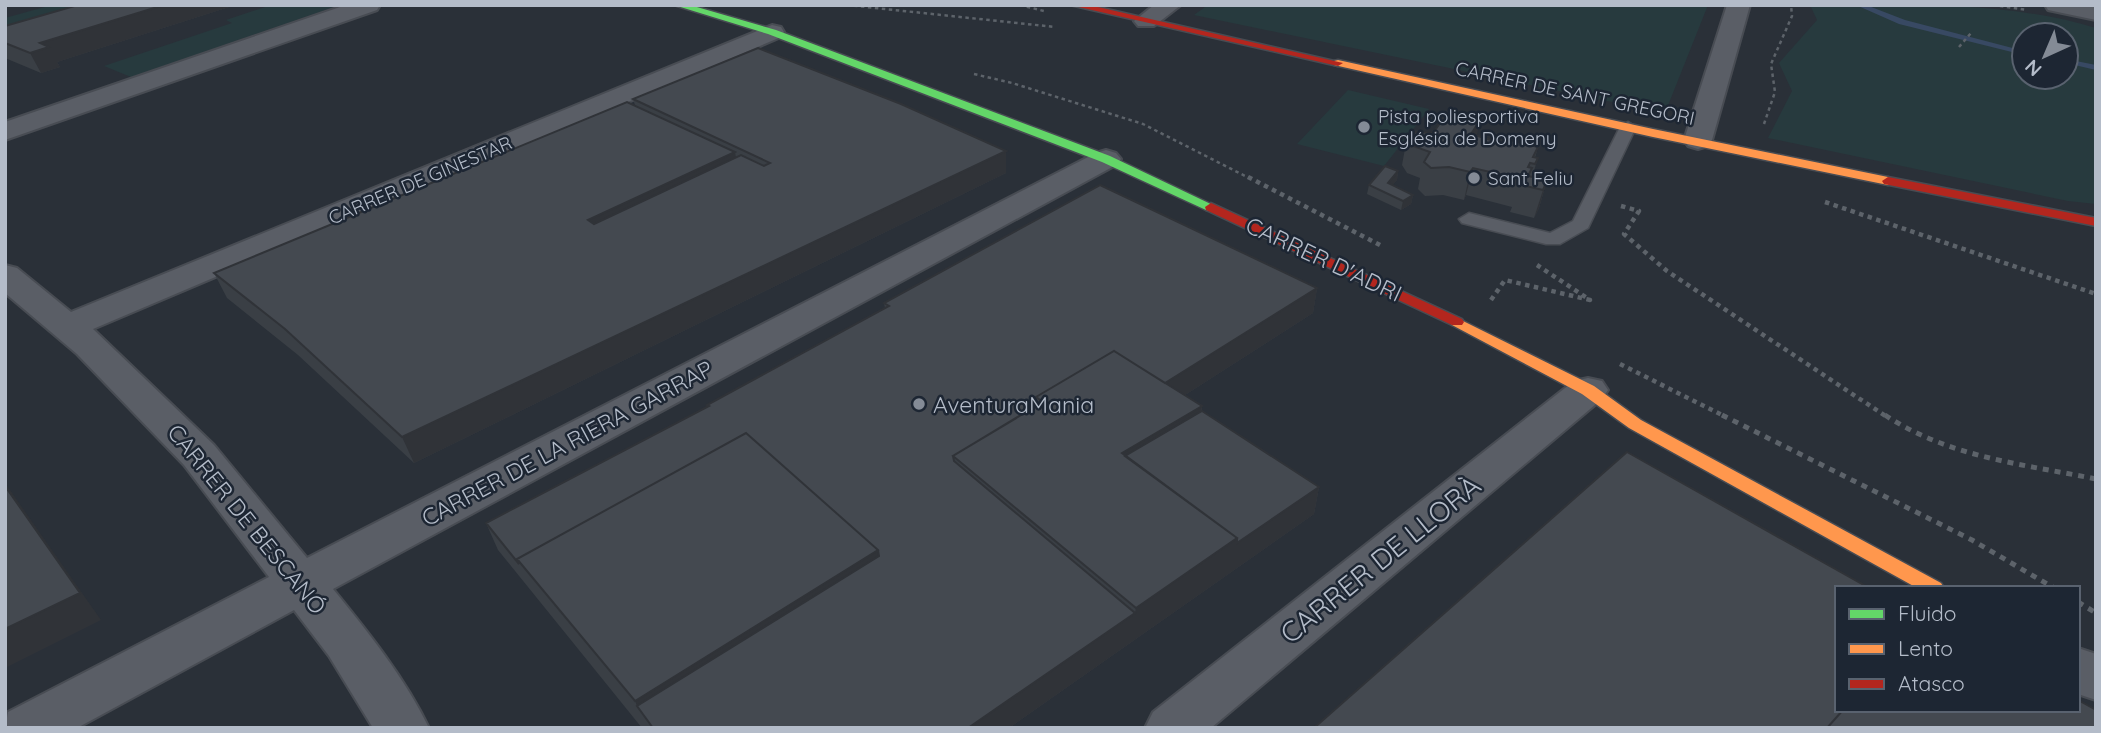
<svg xmlns="http://www.w3.org/2000/svg" width="2101" height="733" font-family="Quicksand,sans-serif">
<rect width="100%" height="100%" fill="#2a3038"/>
<path fill="#273a3e" fill-rule="evenodd" d="M52,5l81,1 -128,38v-26z
M271,5h69l-209,72 -27,-11 128,-43 -6,-3z
M1208,5h500l-43,108 -471,-98z
M1810,5c95,0 193,-5 286,23v176l-28,-3 -300,-63 24,-47 -13,-28 38,-43zM2066,35v42h-42v-42z
M1348,90l81,19 -45,57 -87,-22z"/>
<g fill="none" stroke-linecap="round" stroke-linejoin="round">
<path fill="#384963" fill-rule="evenodd" d="M1856,5h10l39,15 119,31v4l-125,-31z
M2066,59l30,6v5l-30,-7z"/>
<g stroke="#484c53" stroke-width="3">
<path id="lane" d="M1628,122l8,5 -48,101 -28,16h-14l-84,-21 -3,-4 10,-6 81,20 23,-12 47,-94z"/>
</g>
<g stroke="#484c53" stroke-width="4">
<path id="street" d="M346,5h34l-3,5 -372,130v-18z
M1154,5h27l-27,21h-16l-4,-5z
M1727,5h23l-38,135 -4,6 -10,3 -10,-3 -4,-6z
M2045,5l51,1v14l-48,-10z
M772,25l9,2 3,5 -3,5 -688,292 121,116 93,113 789,-405 10,-3 10,3 5,6 -5,6 -783,424c35,43 72,89 96,139h-56l-44,-72 -35,-46 -217,118h-72l3,-16 261,-135 -85,-112 -107,-111 -72,-61v-28l12,3 54,44z
M1588,378l14,3 6,9 -6,9 -391,329h-66l8,-16 421,-331z
M2078,648l18,6v46l-18,-6z"/>
</g>
<g stroke="#484c53" stroke-width="3">
<path id="fast" d="M674,5h16l86,25 334,126 107,51 -6,4 -5,-1 -104,-48 -334,-128z"/>
</g>
<g stroke="#484c53" stroke-width="3">
<path id="slow" d="M1338,60l315,69 235,48 6,4 -6,4 -235,-48 -319,-72v-4z
M1457,318l137,68 47,34 300,163 3,5h-27l-288,-160 -47,-34 -130,-69 -2,-3z"/>
</g>
<g stroke="#484c53" stroke-width="3">
<path id="jam" d="M1070,5h19l254,58 -5,3z
M1888,177l208,41v8l-212,-42 -2,-3z
M1211,203l251,116 2,3 -2,3h-10l-246,-115 -1,-3z"/>
</g>
<path stroke="#5d636a" stroke-width="2.5" stroke-dasharray="3.5 3.5" stroke-linecap="butt" d="M847,5l208,22
M1020,5l24,6
M1993,5l34,5
M1959,47l12,-14
M974,74l38,9 131,41 108,55
M1764,124l11,-32 -4,-28 21,-48 -1,-11"/>
<path stroke="#5d636a" stroke-width="4.5" stroke-dasharray="4.5 4.5" stroke-linecap="butt" d="M1248,177l132,68
M1825,202l271,92
M1621,206l18,5 -15,23 43,37 220,146
M1491,300l14,-20 85,20 -53,-35
M1620,364l106,53"/>
<path stroke="#5d636a" stroke-width="5" stroke-dasharray="6 6" stroke-linecap="butt" d="M1722,415l250,125 82,48
M1885,415c63,42 137,49 211,64
M2078,602l18,11"/>
<use href="#lane" fill="#5a5e66" fill-rule="evenodd"/>
<use href="#street" fill="#5a5e66" fill-rule="evenodd"/>
<use href="#fast" fill="#63d668" fill-rule="evenodd"/>
<use href="#slow" fill="#ff974d" fill-rule="evenodd"/>
<use href="#jam" fill="#b3261e" fill-rule="evenodd"/>
</g>
<path fill="#3a3f45" d="M78,5h151v2l-172,55 3,5 -19,6 -36,-15v-32z
M633,99l373,74 -592,290 -116,-108 -71,-57 -13,-25 421,-168z
M1477,135l27,9 34,3 -3,11h3l-6,19 15,3 -8,28 -5,10 -24,-6 2,-5 -46,-12 -2,5 -21,-5 -18,1 -7,-7 2,-11 -13,-5 -5,-8 5,-27z
M1398,171l-1,9 -5,5 21,10 -2,9 -10,6 -34,-16 2,-9z
M1317,288l-4,25 -128,82 17,11v5l117,76 -5,27 -305,214h-367l-144,-178 -12,-27 222,-116 -1,-2 178,-97 -1,-5z"/>
<path fill="#303338" d="M164,5h65v2l-172,55 3,5 -19,6 -11,-20 10,-10z
M1481,119l-7,27 -3,-12z
M1006,151v22l-592,290 -12,-26z
M735,152l4,22 -144,70 -7,-24z
M1473,168l-7,27 -2,5 6,-28z
M1398,171l-1,9 -10,12 1,-9z
M1547,180l-8,28 -5,10 9,-28z
M1413,195l-2,9 -10,6 2,-9z
M1317,288l-4,25 -153,98 2,-26z
M1202,406l-3,31 -58,36 -19,-20z
M5,483l96,137 -96,48z
M1319,487l-5,27 -305,214h-41l167,-115 1,-5 101,-70z
M878,550l5,33 -246,123 -2,-5z"/>
<path fill="#444950" stroke="#303338" stroke-width="2" d="M78,5h86l-124,38 9,4 -19,6 -25,-10v-17z
M758,48l143,56 105,47 -604,286 -117,-108 -71,-56 413,-171 108,50 -147,68 6,4 147,-69 23,11 6,-3 -137,-64z
M1448,112l33,7 -10,15 33,10 2,-5 32,8 -5,10 5,1 -3,6 -5,-1 -2,4 4,1 -4,8 19,4 -4,10 -25,-6 3,-5 -48,-11 -3,4 -21,-5 -18,1 -7,-6 6,-10 -17,-6 -6,-8 9,-6 17,1z
M1385,166l13,5 -10,12 25,12 -10,6 -34,-16z
M1100,185l217,103 -152,95 -51,-32 -78,46v5l3,2 -86,52 1,5 181,152 -167,115h-315l-16,-22 242,-150 -1,-6 -132,-117 -229,126 2,5 -33,-41 223,-117 -2,-1 182,-99 -5,-3z
M1114,351l88,55 -80,47 115,85 -101,70 -183,-152 90,-54 -7,-5z
M1202,411l117,76 -82,56v-5l-112,-82z
M746,433l132,117 -243,151 -118,-142z
M1627,452l242,136h-32v122h6l-16,18h-513z
M5,486l75,107 -75,36z
M2078,700l18,10v18h-269l16,-18h235z"/>
<g fill="#848b96" stroke="#1d2633" stroke-width="2.5">
<circle cx="1364" cy="127" r="7"/>
<circle cx="1474" cy="178" r="7"/>
<circle cx="919" cy="404" r="7"/>
</g>
<g text-anchor="middle" dominant-baseline="central" stroke-width="5" stroke-linejoin="round" paint-order="stroke">
<g font-size="19" fill="#b4bcc9" stroke="#1d2633">
<text transform="translate(1575 93) rotate(12)">CARRER DE SANT GREGORI</text>
<text transform="translate(420 180) rotate(-23)">CARRER DE GINESTAR</text>
</g>
<g font-size="19" fill="#b4bcc9" stroke="#1d2633" text-anchor="start">
<text x="1378" y="116">Pista poliesportiva<tspan x="1378" dy="22">Església de Domeny</tspan></text>
<text x="1488" y="178">Sant Feliu</text>
</g>
<g font-size="23" fill="#b4bcc9" stroke="#1d2633">
<text transform="translate(1324 259) rotate(25)">CARRER D'ADRI</text>
<text transform="translate(567 443) rotate(-28)">CARRER DE LA RIERA GARRAP</text>
<text transform="translate(247 519) rotate(51)">CARRER DE BESCANÓ</text>
</g>
<g font-size="23" fill="#b4bcc9" stroke="#1d2633" text-anchor="start">
<text x="933" y="404">AventuraMania</text>
</g>
<g font-size="28" fill="#b4bcc9" stroke="#1d2633">
<text transform="translate(1380 559) rotate(-39)">CARRER DE LLORÀ</text>
</g>
</g>
<rect width="2101" height="733" fill="none" stroke="#b4bcc9" stroke-width="14"/>
<rect x="1835" y="586" width="245" height="126" fill="#1d2633" stroke="#59626f" stroke-width="2"/>
<rect x="1849" y="609" width="35" height="10" fill="#63d668" stroke="#59626f" stroke-width="2"/>
<text x="1898" y="621" font-size="21" fill="#b4bcc9">Fluido</text>
<rect x="1849" y="644" width="35" height="10" fill="#ff974d" stroke="#59626f" stroke-width="2"/>
<text x="1898" y="656" font-size="21" fill="#b4bcc9">Lento</text>
<rect x="1849" y="679" width="35" height="10" fill="#b3261e" stroke="#59626f" stroke-width="2"/>
<text x="1898" y="691" font-size="21" fill="#b4bcc9">Atasco</text>
<g transform="translate(2045 56) rotate(224)"><circle r="33" fill="#1d2633" stroke="#59626f" stroke-width="2"/>
<path d="M0-5L12 26L0 18L-12 26Z" fill="#848b96"/>
<text y="-10" font-size="19" font-weight="bold" text-anchor="middle" fill="#b4bcc9">N</text>
</g>
</svg>
